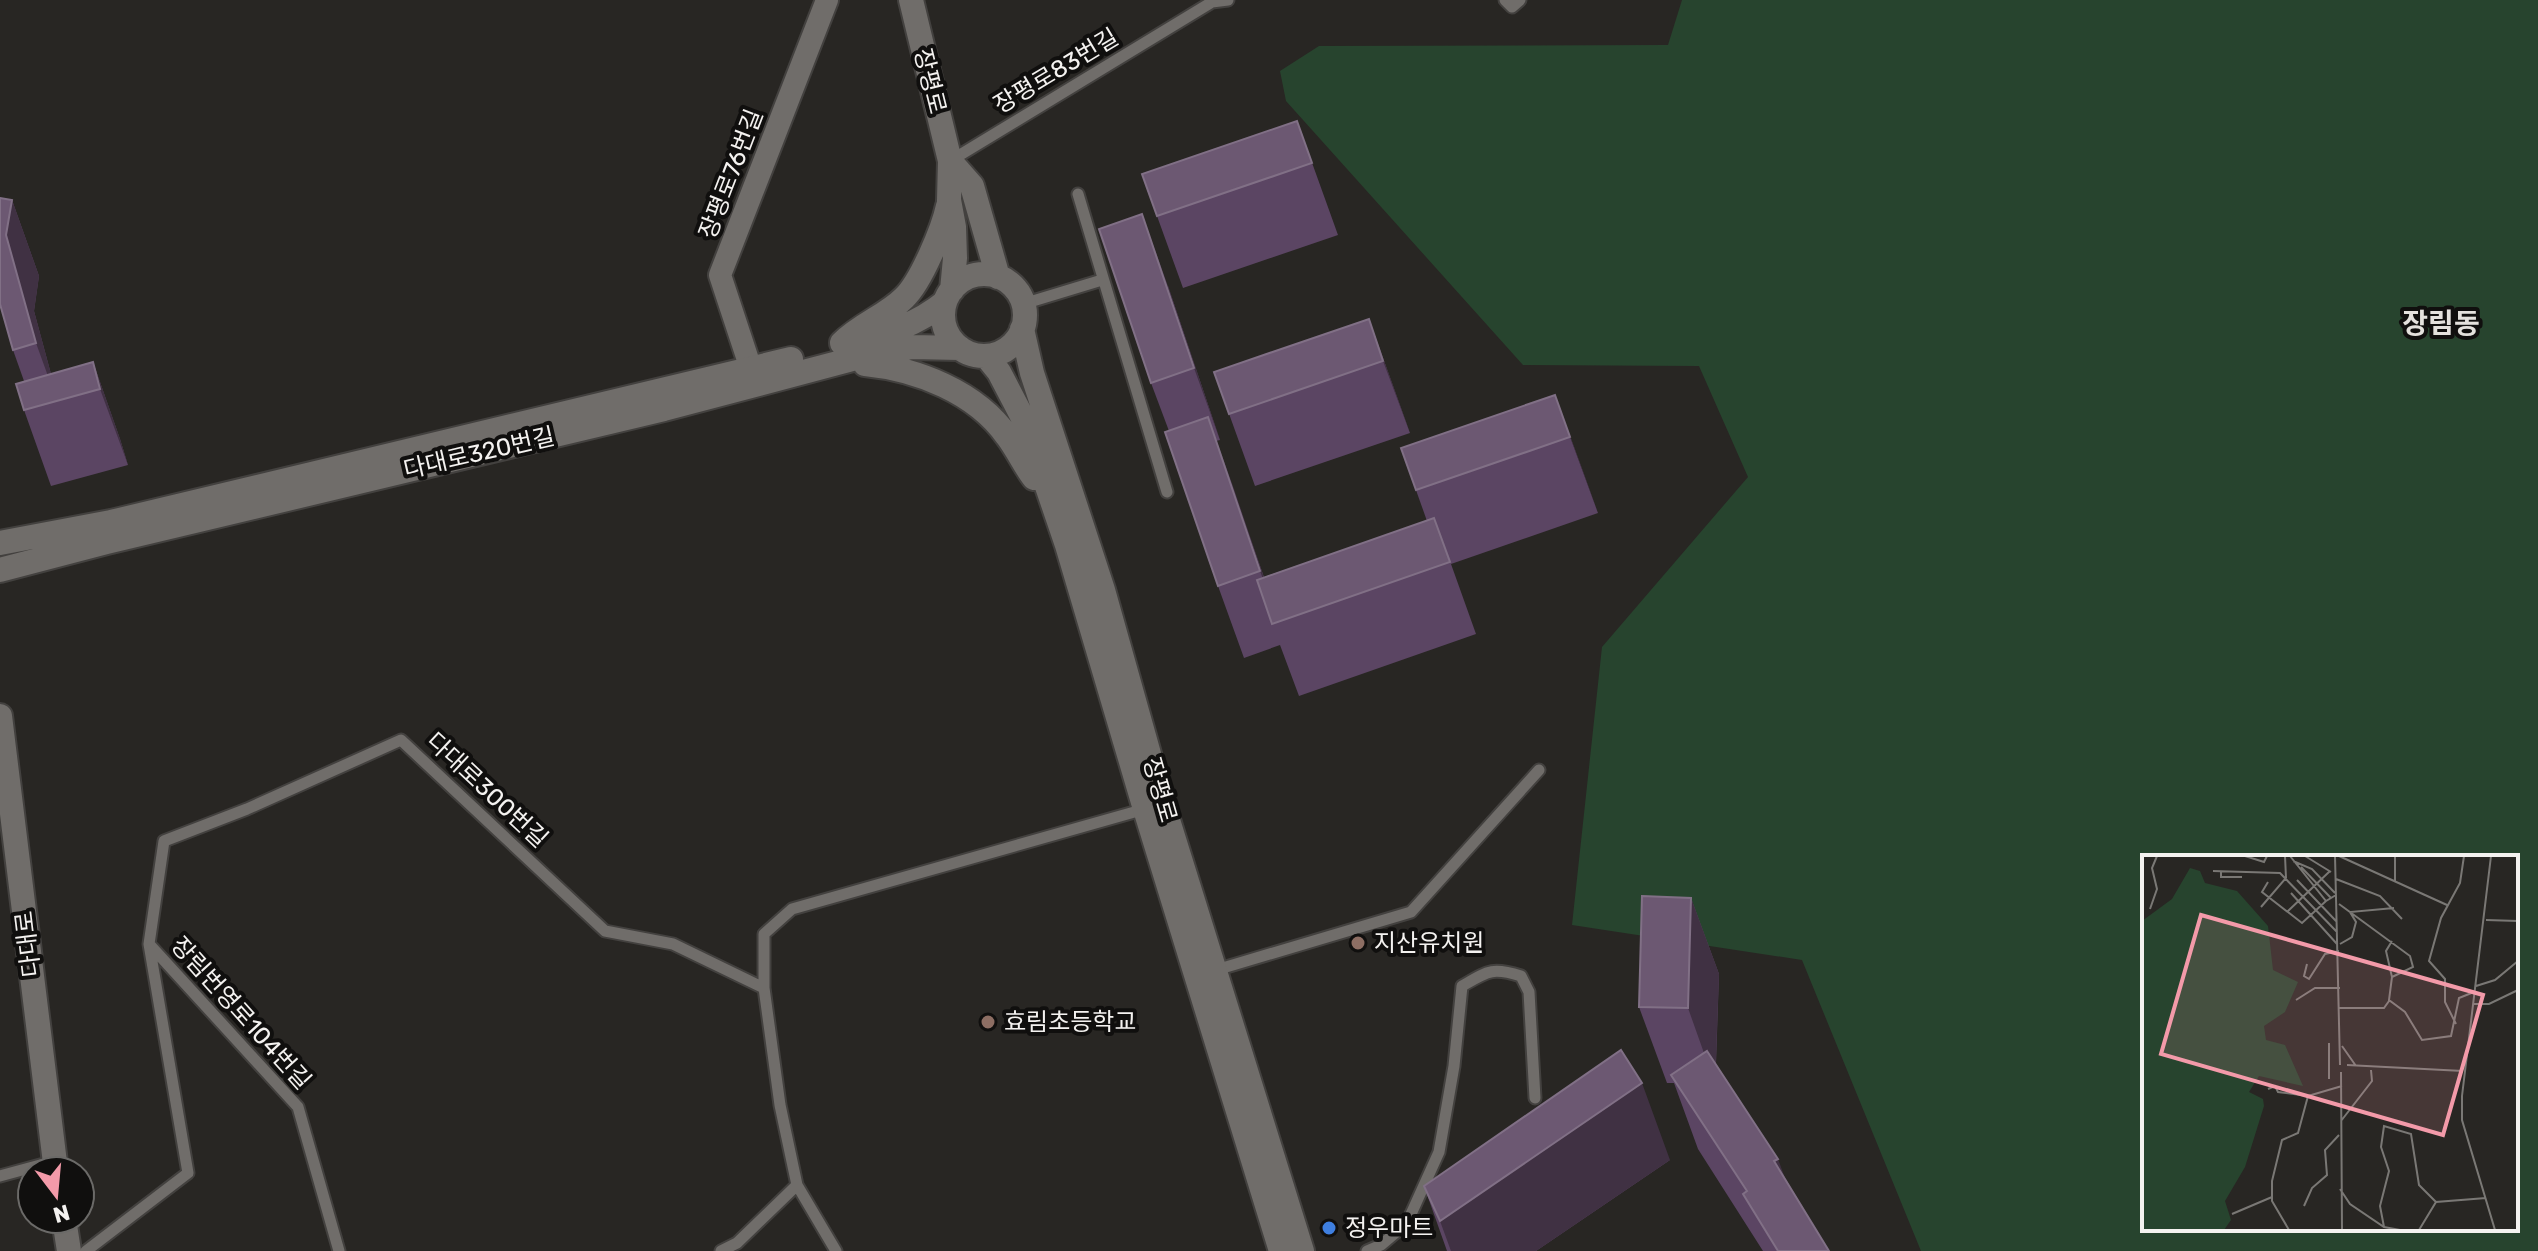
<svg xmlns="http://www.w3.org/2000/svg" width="2538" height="1251" font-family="Rubik,'Noto Sans KR',sans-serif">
<rect width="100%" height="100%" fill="#282623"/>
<path fill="#27442e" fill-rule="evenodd" d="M1682,0h856v1251h-617l-119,-291 -230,-35 30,-278 146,-170 -49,-111 -176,-1 -237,-264 -6,-30 39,-25 349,-1zM2144,857h372v372h-372z"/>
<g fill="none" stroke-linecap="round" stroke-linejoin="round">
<g stroke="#43413f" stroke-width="15">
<path id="lane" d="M1505,0l7,7 8,-7
M950,161l262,-159 16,-2
M1078,194l89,298
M1023,304l79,-24
M149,944l149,163 41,144
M1216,970l195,-58 128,-142
M764,988v-54l28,-25 353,-100
M0,1176l55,-15
M86,1251l102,-78 -39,-229 15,-103 83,-32 154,-69 204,191 68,13 91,44 16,117 17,80 39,66
M721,1251l16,-8 60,-58
M1367,1251l14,-6 26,-22 32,-71 15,-86 8,-80c26,-15 30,-19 59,-10l8,16 6,106"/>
</g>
<g stroke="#43413f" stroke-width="26">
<path id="street" d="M751,369l-31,-94 107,-275"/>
</g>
<g stroke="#43413f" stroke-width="28">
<path id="secondary" d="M911,0l39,161 -1,39 5,27 1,31 -3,32
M950,161l22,25 26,91
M943 315a41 41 0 1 1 82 0a41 41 0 1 1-82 0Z
M1022,329l10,44 71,217 60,214 139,447
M842,343c19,-19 44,-27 62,-45 17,-16 39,-69 44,-92
M853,343c34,-9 65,-19 92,-41
M986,356l13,16 26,50 42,123 78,264 136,442
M865,364c52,5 111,28 142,72 10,13 17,29 27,42
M0,543l111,-21 680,-163
M0,570l107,-28 557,-133 200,-53 48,-9 48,1
M0,716l56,455
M64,1219l5,32"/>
</g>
<use href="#lane" stroke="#706d6a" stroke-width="11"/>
<use href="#street" stroke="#706d6a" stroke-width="22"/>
<use href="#secondary" stroke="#706d6a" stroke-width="24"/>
</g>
<path fill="#5b4563" d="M1297,121l41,114 -155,53 -26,-72z
M12,200l27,76 -5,35 17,63 42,-12 27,77 8,26 -77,21 -27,-76v-29l-11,-31z
M1168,286l52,154 -4,1 48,136 163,-56 -26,-73 154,-53 43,118 -147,51 25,70 -177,62 -19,-51 -36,13 -26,-72 -49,-155 -18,-48z
M1369,319l41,114 -155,53 -41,-114z
M1691,898l28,76 -3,90 113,187h-66l-65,-102 -24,-66h-7l-28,-76z
M1670,1160l-134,91h-89l-23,-65z"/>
<path fill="#403143" d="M12,200l27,76 -5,35 24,89 -1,1 -21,-58 -30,-108z
M1142,214l26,72 52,154 -26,-72z
M1369,319l26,72 15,42 -27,-72z
M93,362l27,77 8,26 -28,-76z
M1555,395l28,76 15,42 -28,-76z
M1208,417l26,72 45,133 -19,-51z
M1691,898l28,76 -4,110 -27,-76z
M1642,1083l28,77 -134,91h-85l-11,-30z
M1778,1159l27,74 -31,-72z"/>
<path fill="#6c5872" stroke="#817086" stroke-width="2" d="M1297,121l15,42 -155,53 -15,-42z
M0,198l12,2 -6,35 30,108 -23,7 -13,-46z
M1142,214l52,154 -43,15 -52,-154z
M1369,319l14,42 -154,53 -15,-42z
M93,362l7,27 -76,21 -8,-26z
M1555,395l15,42 -154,53 -15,-42z
M1208,417l52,154 -42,15 -53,-154z
M1434,518l16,44 -178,62 -15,-44z
M1642,896l49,2 -3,110 -49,-1z
M1621,1050l21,33 -202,138 -16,-35z
M1707,1051l71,108 -4,2 55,90h-51l-35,-57 4,-3 -76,-116z"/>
<g fill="#8d6e63" stroke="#100f0e" stroke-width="3">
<circle cx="1358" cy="943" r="8"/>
<circle cx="988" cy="1022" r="8"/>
</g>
<circle fill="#3f7fe0" stroke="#100f0e" stroke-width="3" cx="1329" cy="1228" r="8"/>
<g text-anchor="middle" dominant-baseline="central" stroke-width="8" stroke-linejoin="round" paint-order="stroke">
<g font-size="24" fill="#f4f2f0" stroke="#100f0e">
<text transform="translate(1056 71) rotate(-31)">장평로83번길</text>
<text transform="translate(930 81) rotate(76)">장평로</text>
<text transform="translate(731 174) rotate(-69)">장평로76번길</text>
<text transform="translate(479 453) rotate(-13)">다대로320번길</text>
<text transform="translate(487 790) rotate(43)">다대로300번길</text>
<text transform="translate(1160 790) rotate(74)">장평로</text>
<text transform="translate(28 944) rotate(-97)">다대로</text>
<text transform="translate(241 1013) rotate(48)">장림번영로104번길</text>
</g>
<g font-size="24" fill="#f4f2f0" stroke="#100f0e" text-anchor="start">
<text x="1374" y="943">지산유치원</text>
<text x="1004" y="1022">효림초등학교</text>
<text x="1345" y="1228">정우마트</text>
</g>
<g font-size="28" font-weight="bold" fill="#e4e1dd" stroke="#100f0e">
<text x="2441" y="323">장림동</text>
</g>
</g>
<g transform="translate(2142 855)">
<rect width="376" height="376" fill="#282623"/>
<path d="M48,13l10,3 5,12 32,8 31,35 5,44 25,12 -13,30 -21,14 2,14 19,5 18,41 -44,-10 -10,16 14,7 1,7 -19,61 -20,34 6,19 -7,10h-82v-309l30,-22z" fill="#27442e"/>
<path fill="none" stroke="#7a7875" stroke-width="2" d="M103,1l19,6 3,-6M148,1l36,45 10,-6M163,1l26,16M193,1l5,209M197,1l108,49M349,1l-29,240v24l33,110M151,6l19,8 23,24M159,12l30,31M71,16l67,2 57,59M79,17v5h21M194,24l44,17 22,23M155,25l39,41M253,26v-25M126,27l-6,10 40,31 24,-22M149,38l46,51M197,49l71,52 3,11 -21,10M119,52l25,-29 -1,-22M8,54l7,-20 -5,-21 5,-12M146,56l42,-40M344,65l32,1M250,86l-6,10 6,26 -3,23 16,12 17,28 29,-4 8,-38 15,-6M198,89l12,-7 4,-15 -6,-10 44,-4M165,109l-3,12 5,3 16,-25 14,-3M334,131l19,-6 23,-19M154,145l19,-12h25M332,149h15l29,-14M197,153h45l5,-7M314,169l-11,-22v-23l-16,-18 12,-43 19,-35 4,-27M187,188v36M200,191l14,20M205,210l116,6M199,217l1,158M126,234l7,-3 3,6 30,4 34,-10M199,266l31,-40 -1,-11M198,334l10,15 34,23 16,3M162,351l8,-18 15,-13 -2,-25 14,-15M90,359l40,-17M242,372l-4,-21 9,-35 -8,-24 3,-21 27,8 8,51 17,17M147,375l-17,-29v-20l10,-41 16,-7 10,-37M277,375l17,-28 50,-4"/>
<path fill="#f39aa9" fill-opacity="0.15" stroke="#f39aa9" stroke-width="4" d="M59,60l282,80 -40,140 -282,-81z"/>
<rect width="376" height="376" fill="none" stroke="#f4f2f0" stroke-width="4"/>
</g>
<g transform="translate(56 1195) rotate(164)"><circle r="38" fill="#100f0e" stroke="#6b6a68" stroke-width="2"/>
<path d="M0-6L14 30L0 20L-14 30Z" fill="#f39aa9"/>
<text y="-12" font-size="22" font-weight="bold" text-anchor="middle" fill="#f4f2f0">N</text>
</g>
</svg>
